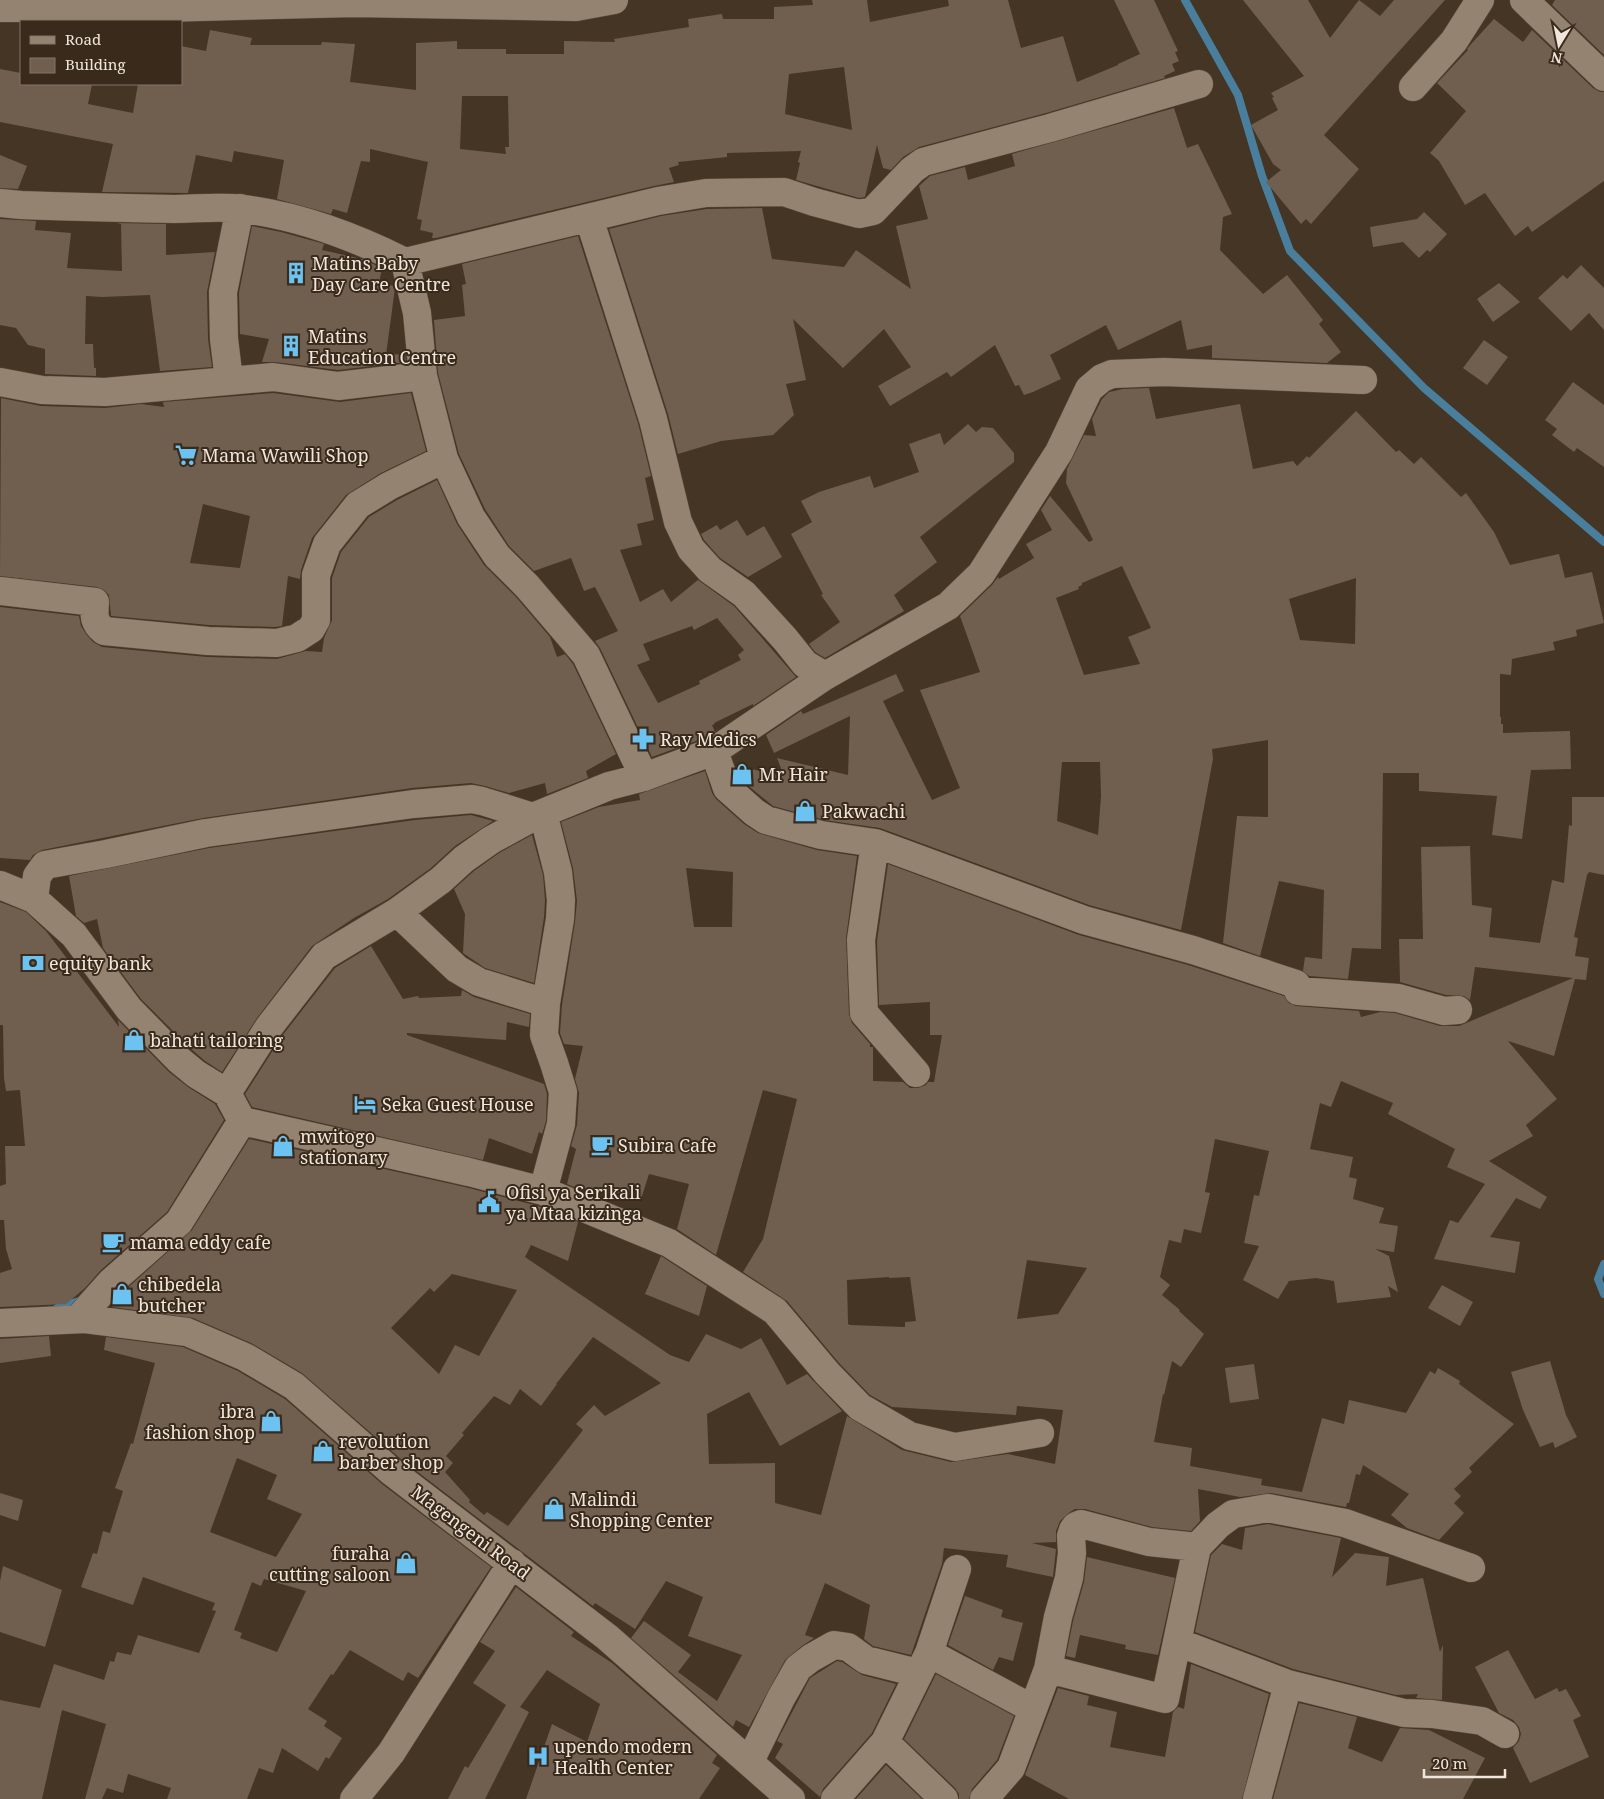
<svg xmlns="http://www.w3.org/2000/svg" width="1604" height="1799" font-family="'Noto Serif',serif">
<rect width="100%" height="100%" fill="#443525"/>
<g fill="none" stroke-linecap="round" stroke-linejoin="round">
<path stroke="#497f9d" stroke-width="8" d="M1185,0l53,95 24,81 28,75 134,137 180,154
M1604,1264l-6,15 6,15
M57,1308l25,-8"/>
</g>
<path fill="#705f4e" fill-rule="evenodd" d="M812,0h55l3,22 79,-16 -1,-6h60l13,48 42,-12 14,46 41,-17v-1l22,-10 -26,-54h40l24,51 -3,1 4,9 -7,3 3,7 -11,5 1,2 -119,35 -127,34 -16,10 -12,13 -8,-2 -6,-23 -12,52 -6,1 -63,-18 4,-17 -2,-1 3,-11 -74,2v4l-49,5 1,3 -10,3 5,14 -20,4 -218,52h-4l1,-5 -13,-3 2,-10 -5,-1 11,-57 -58,-13v13l-9,-1 -14,52 -14,-4 -2,5 -54,-15 7,-39 -50,-9 -2,11 -36,-7 -8,38 -86,-1 11,-48 -113,-22v-53l21,4v11h71l-4,20 45,9 5,-29h43v-38l25,5 4,-21 42,8 -2,7h71l1,-3 33,2 -5,38 66,8v-47l41,-2v8h49v5h58v-13l51,1 -1,-3 75,-12 -1,-8 34,-5 1,5h51v-12l39,-2zM844,67l8,63 -67,-16 4,-40zM462,96h46l1,51h-4l1,7 -46,-5z
M1243,0h65l22,38 29,-38 21,16 14,-16h51l-121,135 35,34 -48,55 -5,-5 -5,5 -35,-42 15,-12 -8,-6 -22,-39 27,-15 -6,-12 2,-1 -3,-4 33,-17z
M1555,0h49v55l-52,-50z
M1494,19l29,23 9,-12 61,58 7,4h4v89l-72,51 -4,-6 -13,10 -30,-43 -20,12 -26,-44 -9,-8 36,-42 -29,-28 31,-33 -1,-1 5,-6z
M1174,108l13,40 11,-4 34,70 -9,3 -3,33 43,44 24,-19 36,45 -4,4 22,28 -14,11 -115,-5v-13l-25,5 -6,-30 -63,30 -12,-25 -56,30 11,24 -28,13 -9,3 -5,-10 -4,1 -20,-41 -44,32 -4,-5 -57,34 -12,-20 33,-19 -27,-38 -41,39 -50,-49 13,61 -20,4 8,31 -21,20 -52,6 -43,13 -10,-40 -59,-185 52,-13 46,-7 55,-1 10,51 72,8 12,-17 55,39 -15,-63 32,-7 -9,-33 11,-10 35,-9 3,13 47,-14 -3,-12z
M0,155l27,11 -9,23 -18,-1z
M1424,212l23,22 -17,18 -3,-2 -8,8 -16,-16 -30,5 -3,-20 47,-8z
M0,219l36,2 -1,9 36,3 -4,35 55,3 -1,-47 -4,-1 49,1v31l49,-3 -8,40 1,47 4,28 -52,4 -10,-76 -48,2 -16,-1 -1,48h8l1,24h2v8l-51,-2v-25l-17,-4 -12,-17 -16,-3z
M252,226l29,6 40,11 3,1 -2,6 40,9 20,9 -3,15 15,3 1,2 -9,67 19,-1 1,8 -68,8 -63,-8h-13l7,-23 -29,-5 -1,-41z
M578,236l60,187 13,53 -6,2 9,42 -17,4 5,21 -22,5 20,52 23,-13 8,13 27,-22 36,26 62,71 -43,29v-2l-39,19 1,1 -3,1 3,7 -8,5 -55,20 -52,-109 -5,-7 23,-10 -23,-44 -11,4 -13,-33 -37,13 -25,-25 -24,-37 -26,-55 -21,-81 -4,-53 31,-4 -3,-31 4,-1 -4,-20zM717,618l27,32 -6,5 3,5 -42,21 1,3 -42,19 -21,-38 13,-5 -7,-16 49,-18 2,4z
M1581,265l23,23v42l-15,-17 -18,18 -33,-33 25,-23 4,4z
M1499,283l21,19 -27,20 -16,-23z
M1484,340l24,17 -21,28 -24,-17z
M1573,382l31,23v62l-27,-19 -3,4 -22,-17 5,-6 -12,-9z
M1149,388l7,31 84,-15 13,65 40,-8 4,5 10,-10 2,2 47,-47 40,41 3,-2 15,14 7,-7 40,40 5,-4 28,39 16,33 49,-11 6,24 27,-6 12,51 -28,7 1,6 -24,6 2,8 -43,9 -1,16 -11,-1v43h1v7h2v9l67,-2 1,38 -40,1 -9,69 -30,-4 5,-39 -78,-5v-18h-36l-2,176 -29,-1 -4,31 -39,-3 -6,-5 2,-14 17,2 2,-69 -45,-9 -19,75 -37,-13 14,-127 31,1v-77l-56,9 1,10 -32,171 -92,-25 -209,-77 -56,-8 -51,-14 -33,-27 -4,-13 48,10 -7,-18 71,17 2,-59 -76,37 -8,-18 35,-24 2,3 93,-40 8,17 -21,10 49,99 28,-12 -40,-98 60,-18 -20,-56 32,-31 6,-8 1,2 35,-21 -8,-14 26,-14 -11,-20 9,-14 39,46 4,-2 -27,-57 1,-14 17,-34 12,1 -4,-17 10,-20 7,-7 14,-3zM1122,566l29,62 -23,9 12,27 -56,11 -28,-77 23,-9 -1,-2 4,-2v-2zM1356,578l-1,66 -55,-4 -11,-41zM1062,762h38l1,34 -3,39 -41,-14z
M273,393l67,9 71,-9 15,58 -45,22 -35,22 -34,43 -11,32 -1,9 -12,-3 -6,50 -7,1 -66,-2 -98,-9 -2,-21 -5,-5 -7,-3 -97,-11 1,-178 40,8 64,2 36,-4 23,3 -1,-5zM203,504l47,12 -10,52 -50,-5z
M968,424l8,8 6,-5 11,1 21,25v9l-94,75 17,25 -43,33 10,16 -79,47 -10,-6 -6,-8 31,-22 -19,-27 2,-1 -32,-60 21,-12 -11,-21 18,-9 51,-16 4,12 45,-16 -10,-28 31,-11 4,12z
M437,480l20,44 27,41 32,32 34,40 7,20 8,-3 8,10 43,90 -30,17 2,7 -41,16 -2,-11 -36,10 -24,-7 -14,-3 -59,5 -209,30 -161,32 -9,5 -3,5 -30,-2v-251l79,9 2,10 5,8 7,8 9,5 105,10 70,2 29,-8 16,1 2,-14 8,-18v-42l9,-26 28,-35 28,-17z
M737,520l10,16 17,-10 18,31 -34,20 -28,-19 -16,-18 -3,-6 16,-9 3,5z
M705,771l7,22 4,6 28,25 14,9 59,17 40,6 -11,82 3,76 3,9 18,21v3h3v34l30,1 7,6h8l8,-3 2,-3h6l8,-47h-12v-33l-51,3 -2,-64 11,-77 191,71 109,30 96,31 5,7 7,3 63,5 2,6 19,-5 15,1 45,13h19l114,-48 -98,-11 -5,33 -6,-4 -18,-1 -46,-13 -1,-43h24l-2,-92 49,-1 2,59 20,3 -3,29 51,6 12,-63 12,3 5,-58 3,1v-29h32v78l-15,-3 -2,3 -13,62 4,1 -3,18 14,2 -3,22 -11,-1 -21,77 -46,-15 49,58 -31,26 7,11 -44,25 58,36 -7,12 -24,-11 -26,39 30,5 -5,31 -81,-14 16,-39 8,3 27,-39 -38,-17 8,-18 -67,-35 5,-11 -52,-22 -10,26 -11,-4 -10,46 43,8 -4,20 8,2 -4,20 31,9 -5,15 19,3 -4,26 -19,-3 14,7 9,36 -10,-6 3,11 -54,6 -3,-22 -18,-3 -27,3 -11,18 -35,-19 16,-34 -15,-3 10,-48 5,1 10,-45 -54,-12 -10,53 5,1 -9,40 -17,-4 -3,14 -12,-3 -9,37 10,8 -8,10 18,15 -1,1 25,23 -23,33 -9,-6 -8,34 -1,-1 -9,48 38,6 -2,18 72,13 -1,6 41,7 20,-74 22,6 5,-24 57,13 24,-42 5,3 3,-6 22,13 -1,3 55,40 -45,44 3,4 -18,17 7,7 -7,7 10,10 -25,27 -32,-12 -16,-13 18,-21 -46,-29 -3,10 -4,-1 -7,29h-2l-1,4 -75,-14 -31,4 -42,-8 2,32 -9,10 -39,-4 -67,-18h-10l-5,3 -10,9 -4,10v11l-24,1 24,6 -3,28 -47,-10 2,-12 -64,-7 -2,16 -31,91 -38,-9 -9,-7 6,-34 -45,-22 -20,52 9,3 -12,8 -17,14 -36,67 -13,-7 -3,7 -102,-89 13,-17 47,34 -13,17 39,29 25,-46 -54,-19 15,-39 -37,-16 -31,48 -40,-26 -2,3 -191,-146 -100,-87 -51,-30 -58,-25 -81,-11v-3l10,-11 70,-63 57,-91 216,48 73,19 40,16 -10,39 -37,-16 -6,12 145,98 19,7 17,-28 35,15 20,-11 26,47 20,-11 35,37 -62,35 -31,-54 -42,22 2,50 66,-1v40l46,12 26,-99 55,34 49,12 57,-8 47,10 8,-54 -46,-4 -1,9 -124,-8 -22,-12 -31,-32 -52,-62 -44,-29 20,-33 34,-140 -34,-9 -47,165 -39,-26 12,-45 -40,-10 -8,25 -28,-8 -1,3 -25,-7 -1,5 -19,-8 9,-35 -5,-3 6,-21 2,-32 -4,-14 8,-33 -19,-2 -4,-11 2,-28 13,-83 2,-21 -4,-33 -12,-46 38,-15 41,-7 -1,-6zM686,868l47,4 -1,55h-38zM1027,1260l60,8 -29,46 -41,5zM452,1274l65,16 -38,66 -24,-11 -16,29 -48,-46 39,-40 4,4zM889,1277v1l21,-1 6,44 -11,1v5l-55,-2 -2,-1 -1,-44zM593,1337l68,46 -56,33 -11,-11 -18,19 7,6 -75,96 -21,-14 -3,3 -15,-13 1,-2 -25,-28 8,-9 -7,-7 18,-21 -2,-2 32,-37 16,9 10,-16 21,17 16,-22h-1z
M471,815l22,6 -38,25 -24,22 -43,31 -34,19 -42,28 -55,72 -35,54 -17,-11 -15,-13 -49,-49 -38,-51 -6,-29 -13,4 -8,-7 -7,-40 140,-28 206,-28z
M532,835l11,40 2,25 -1,17 -10,66 -49,-15 -22,-15 2,-39 -11,-25 20,-18 25,-18z
M0,902l26,10 20,19 73,96 -1,-7 51,52 19,15 27,17 9,16 -57,92 -66,58 -16,18 -19,16 -66,3v-34l12,-4 -6,-20 -2,-29h-4v-34l6,-2 -1,-38h20l-5,-56 -14,1 -2,-13 -1,-53h-3z
M371,946l32,53 15,-3 1,2 42,-2 1,-6 12,7 56,17 -1,13 -22,-5 -1,18 -99,-7v2l137,49 3,10 -1,27 -4,13 -3,-2 -7,22 -43,-16 -6,22 -231,-53 -7,-13 37,-58 53,-68z
M661,1256l46,30 -8,30 -54,-22z
M1442,1285l31,17 -13,24 -32,-18z
M49,1336l2,20 -51,7v-24z
M106,1337l77,10 55,24 47,28 97,85 109,83 -73,111 -10,-6 -5,9 -53,-31 -17,25 -2,-1 -23,35 19,12 -3,5 18,12 -13,21 -3,-2 -8,14 -36,-23 -9,25 -14,-5 -12,31h-80l4,-11 -43,-14 -5,19 -16,-5 -5,11h-17l21,-75 -44,-14 -20,89h-42v-99l40,8 14,-44 50,16 6,-19 4,1 3,-10 14,3 7,-20 61,18 17,-42 -4,-1 3,-7 -72,-26 -10,28 -52,-18 12,-34 4,1 6,-23 7,2 13,-42 -8,-3 16,-45 2,1 22,-81 -51,-13zM237,1458l40,17 -10,24 35,15 -26,43 -66,-25zM264,1579l42,12 -29,61 -37,-14 2,-5 -8,-3 18,-48 9,4z
M1550,1361l16,54 11,22 -22,11 -2,-6 -13,5 -17,-37 -12,-38z
M1254,1364l5,35 -29,4 -5,-35z
M0,1493l23,7 -5,21 -18,-6z
M1268,1524l73,14 -9,39 23,-24 34,4 -3,29 37,-8 17,74 3,-7 -1,55 -26,-2 2,-4 -22,1 -103,-26 -98,-37 16,-77 11,-11 20,6 3,-22z
M1087,1557l88,21 -17,77 -33,-6 1,-4 -46,-10 -5,23 -9,-2 7,-35 11,-39z
M3,1566l59,24 -17,57 -45,-15v-51z
M516,1587l58,45 -3,4 41,27 105,92 -5,8 8,5 -21,31h-173l26,-75 35,18 13,-38 -53,-34 -27,37 9,5 -44,87h-37l17,-33 3,2 38,-63 -33,-22 22,-32 -15,-9z
M965,1596l38,14 -2,7 22,6 -10,38 -14,-4 -6,13 -45,-25z
M1508,1650l27,49 22,-11 2,4 7,-3 15,27 -8,4 16,37 -59,26 -17,-35 6,-7 2,-7 -2,-7 -6,-7 -14,-7 -24,-46z
M837,1661l5,1 20,13 34,9 -24,49 -49,56 -3,8 -45,-39 8,-14 -6,-3 33,-63z
M1191,1664l78,30 -27,105h-173l-44,-24 33,-87 31,8 -2,9 30,7 -7,35 55,10 8,-45 5,-5 6,2z
M936,1674l78,42 -17,44 -25,29 -3,10h-10v-5l-4,-6 -51,-49z
M1299,1703l58,14 -9,31 34,14 18,-34 29,2 56,28 -22,41h-190z
M886,1765l36,34h-66z"/>
<g fill="none" stroke-linecap="round" stroke-linejoin="round">
<g stroke="#5d5143" stroke-width="29">
<path id="street" d="M1524,0l80,77
M0,8h161l193,-5 222,4 38,-7
M1413,87l41,-46 26,-41
M0,203l21,2c51,2 102,3 153,4 22,0 46,-3 69,0 57,7 110,27 162,53l12,51 6,63 21,83 27,58 26,39 30,30 59,69 58,122
M589,218l64,201 25,103 13,27 19,21 34,24 41,45 20,25 20,12
M405,262l253,-61 48,-8 78,-1 30,10 45,12 14,-3 39,-41 11,-8 127,-34 149,-44
M229,380l-5,-41 -1,-47 17,-84
M0,382l42,8 63,2 168,-15 65,9 85,-10
M0,591l95,11c-1,13 -2,20 9,29l104,10 69,2 20,-5 14,-9 5,-9v-45l11,-31 31,-39 31,-19 55,-27
M714,751l13,37 27,24 12,8 55,15 54,8 209,77 109,30 103,34 2,7 100,7 46,13 14,-1
M875,843l-14,97 3,73 52,60
M0,885l34,14 40,36 55,74 50,51 17,14 31,19
M34,899l3,-23 8,-11 61,-11 100,-21 207,-29 59,-5 10,2 51,16
M397,912l60,57 22,13 67,21
M242,1121l227,51 74,19 126,52 106,68 52,62 33,34 50,29 45,11 85,-14
M543,1191l18,-67 2,-32 -9,-29 -10,-28 2,-32 14,-84 1,-19 -3,-28 -15,-59
M78,1319l33,-37 68,-60 63,-101 -15,-28 42,-66 55,-71 73,-44 44,-32 23,-21 27,-19 42,-23 76,-31 35,-9 70,-26 111,-75 123,-70 33,-32 78,-122 30,-63 13,-11 10,-4 52,-2 199,8
M0,1323l85,-4 102,13 58,25 49,29 98,86 215,165 184,162
M1177,1642l111,42 116,29 28,1 50,7 23,13
M929,1653l104,56
M1048,1669l117,30 32,-152
M885,1742l59,57
M750,1761l31,-63 17,-30 13,-10 23,-13 14,2 18,13 52,13
M354,1799l37,-46 121,-190
M835,1799l50,-57 44,-89 28,-84
M984,1799l27,-31 37,-99 10,-52 11,-39 3,-25 -1,-17 2,-6 3,-4 5,-2 68,18 48,5 21,-22 15,-11 35,-6 77,15 126,45
M1257,1799l31,-115"/>
</g>
<use href="#street" stroke="#958371" stroke-width="28"/>
</g>
<defs>
<g id="building-bare" transform="scale(1.725)"><path d="M-4-6H4V6H1V3H-1V6H-4ZM-2.5-4.3h1.7v1.8h-1.7ZM.8-4.3h1.7v1.8H.8ZM-2.5-1h1.7V.8h-1.7ZM.8-1h1.7V.8H.8Z" fill="#6cc3f2" stroke="#392a1b" stroke-width="2.5" paint-order="stroke"/></g>
<g id="supermarket-bare" transform="scale(1.725)"><path d="M-6-5.5h2.5l.6 2H6L4.5 2H-2.5L-4.4-4H-6ZM-1.5 3.2a1.3 1.3 0 1 0 .1 0ZM3 3.2a1.3 1.3 0 1 0 .1 0Z" fill="#6cc3f2" stroke="#392a1b" stroke-width="2.5" paint-order="stroke"/></g>
<g id="pharmacy-bare" transform="scale(1.725)"><path d="M-2-6h4v4h4v4h-4v4h-4v-4h-4v-4h4Z" fill="#6cc3f2" stroke="#392a1b" stroke-width="2.5" paint-order="stroke"/></g>
<g id="shop-bare" transform="scale(1.725)"><path d="M-5-2.5h2.3a2.7 3.5 0 0 1 5.4 0H5L5.5 6h-11ZM-1.5-2.5h3a1.5 2.3 0 0 0-3 0Z" fill="#6cc3f2" stroke="#392a1b" stroke-width="2.5" paint-order="stroke"/></g>
<g id="bank-bare" transform="scale(1.725)"><path d="M-6-4H6V4H-6ZM0-2.3a2.3 2.3 0 1 0 0 4.6a2.3 2.3 0 1 0 0-4.6Z" fill="#6cc3f2" stroke="#392a1b" stroke-width="2.5" paint-order="stroke"/></g>
<g id="hotel-bare" transform="scale(1.725)"><path d="M-6-4.5h1.5V1H6V5H4.5V3h-9V5H-6ZM-4 0a1.8 1.8 0 1 1 3.6 0ZM.5 0V-2.5h3Q6-2.5 6 0Z" fill="#6cc3f2" stroke="#392a1b" stroke-width="2.5" paint-order="stroke"/></g>
<g id="cafe-bare" transform="scale(1.725)"><path d="M-5.5-4.5H6V0H3Q3 3.5 0 3.5H-2.5Q-5.5 3.5-5.5 0ZM3-3.2v2h1.7v-2ZM-6 4.5H4V6H-6Z" fill="#6cc3f2" stroke="#392a1b" stroke-width="2.5" paint-order="stroke"/></g>
<g id="civic-bare" transform="scale(1.725)"><path d="M-.6-6.5H3V-4.5H.6V-3L4-1V1h2V6H-6V1h2V-1L-.6-3ZM-1.2 2.5V6h2.4V2.5Z" fill="#6cc3f2" stroke="#392a1b" stroke-width="2.5" paint-order="stroke"/></g>
<g id="hospital-bare" transform="scale(1.725)"><path d="M-5-5h3v3.5h4V-5h3V5h-3V1.5h-4V5h-3Z" fill="#6cc3f2" stroke="#392a1b" stroke-width="2.5" paint-order="stroke"/></g>
</defs>
<g fill-rule="evenodd">
<use href="#building-bare" x="296" y="273"/>
<use href="#building-bare" x="291" y="346"/>
<use href="#supermarket-bare" x="186" y="455"/>
<use href="#pharmacy-bare" x="643" y="739"/>
<use href="#shop-bare" x="742" y="774"/>
<use href="#shop-bare" x="805" y="811"/>
<use href="#bank-bare" x="33" y="963"/>
<use href="#shop-bare" x="134" y="1040"/>
<use href="#hotel-bare" x="365" y="1104"/>
<use href="#cafe-bare" x="602" y="1145"/>
<use href="#shop-bare" x="283" y="1146"/>
<use href="#civic-bare" x="489" y="1202"/>
<use href="#cafe-bare" x="113" y="1242"/>
<use href="#shop-bare" x="122" y="1294"/>
<use href="#shop-bare" x="271" y="1421"/>
<use href="#shop-bare" x="323" y="1451"/>
<use href="#shop-bare" x="554" y="1509"/>
<use href="#shop-bare" x="406" y="1563"/>
<use href="#hospital-bare" x="538" y="1756"/>
</g>
<g text-anchor="middle" dominant-baseline="central" stroke-width="4" stroke-linejoin="round" paint-order="stroke">
<g font-size="18" fill="#f0e6dc" stroke="#392a1b" text-anchor="start">
<text x="312" y="263">Matins Baby<tspan x="312" dy="21">Day Care Centre</tspan></text>
<text x="308" y="336">Matins<tspan x="308" dy="21">Education Centre</tspan></text>
<text x="202" y="455">Mama Wawili Shop</text>
<text x="660" y="739">Ray Medics</text>
<text x="759" y="774">Mr Hair</text>
<text x="822" y="811">Pakwachi</text>
<text x="49" y="963">equity bank</text>
<text x="150" y="1040">bahati tailoring</text>
<text x="382" y="1104">Seka Guest House</text>
<text x="300" y="1136">mwitogo<tspan x="300" dy="21">stationary</tspan></text>
<text x="618" y="1145">Subira Cafe</text>
<text x="506" y="1192">Ofisi ya Serikali<tspan x="506" dy="21">ya Mtaa kizinga</tspan></text>
<text x="130" y="1242">mama eddy cafe</text>
<text x="138" y="1284">chibedela<tspan x="138" dy="21">butcher</tspan></text>
<text x="255" y="1411" text-anchor="end">ibra<tspan x="255" dy="21">fashion shop</tspan></text>
<text x="339" y="1441">revolution<tspan x="339" dy="21">barber shop</tspan></text>
<text x="570" y="1499">Malindi<tspan x="570" dy="21">Shopping Center</tspan></text>
<text x="390" y="1553" text-anchor="end">furaha<tspan x="390" dy="21">cutting saloon</tspan></text>
<text x="554" y="1746">upendo modern<tspan x="554" dy="21">Health Center</tspan></text>
</g>
<g font-size="18" fill="#f0e6dc" stroke="#392a1b">
<text transform="translate(471 1532) rotate(37)">Magengeni Road</text>
</g>
</g>
<rect x="20" y="20" width="162" height="65" fill="#392a1b" stroke="#827568"/>
<rect x="30" y="36" width="25" height="8" fill="#958371" stroke="#827568"/>
<text x="65" y="45" font-size="15" fill="#f0e6dc">Road</text>
<rect x="30" y="58" width="25" height="15" fill="#705f4e" stroke="#827568"/>
<text x="65" y="70" font-size="15" fill="#f0e6dc">Building</text>
<g transform="translate(1559 45) rotate(190)" stroke="#392a1b" stroke-width="4" paint-order="stroke">
<path d="M0-4L9 19L0 12L-9 19Z" fill="#f0e6dc"/>
<text y="-8" font-size="14" font-weight="bold" text-anchor="middle" fill="#f0e6dc">N</text>
</g>
<path d="M1424 1769v8h81v-8" fill="none" stroke="#f0e6dc" stroke-width="2.5"/>
<text x="1432" y="1769" font-size="15" fill="#f0e6dc" stroke="#392a1b" stroke-width="4" paint-order="stroke">20 m</text>
</svg>
